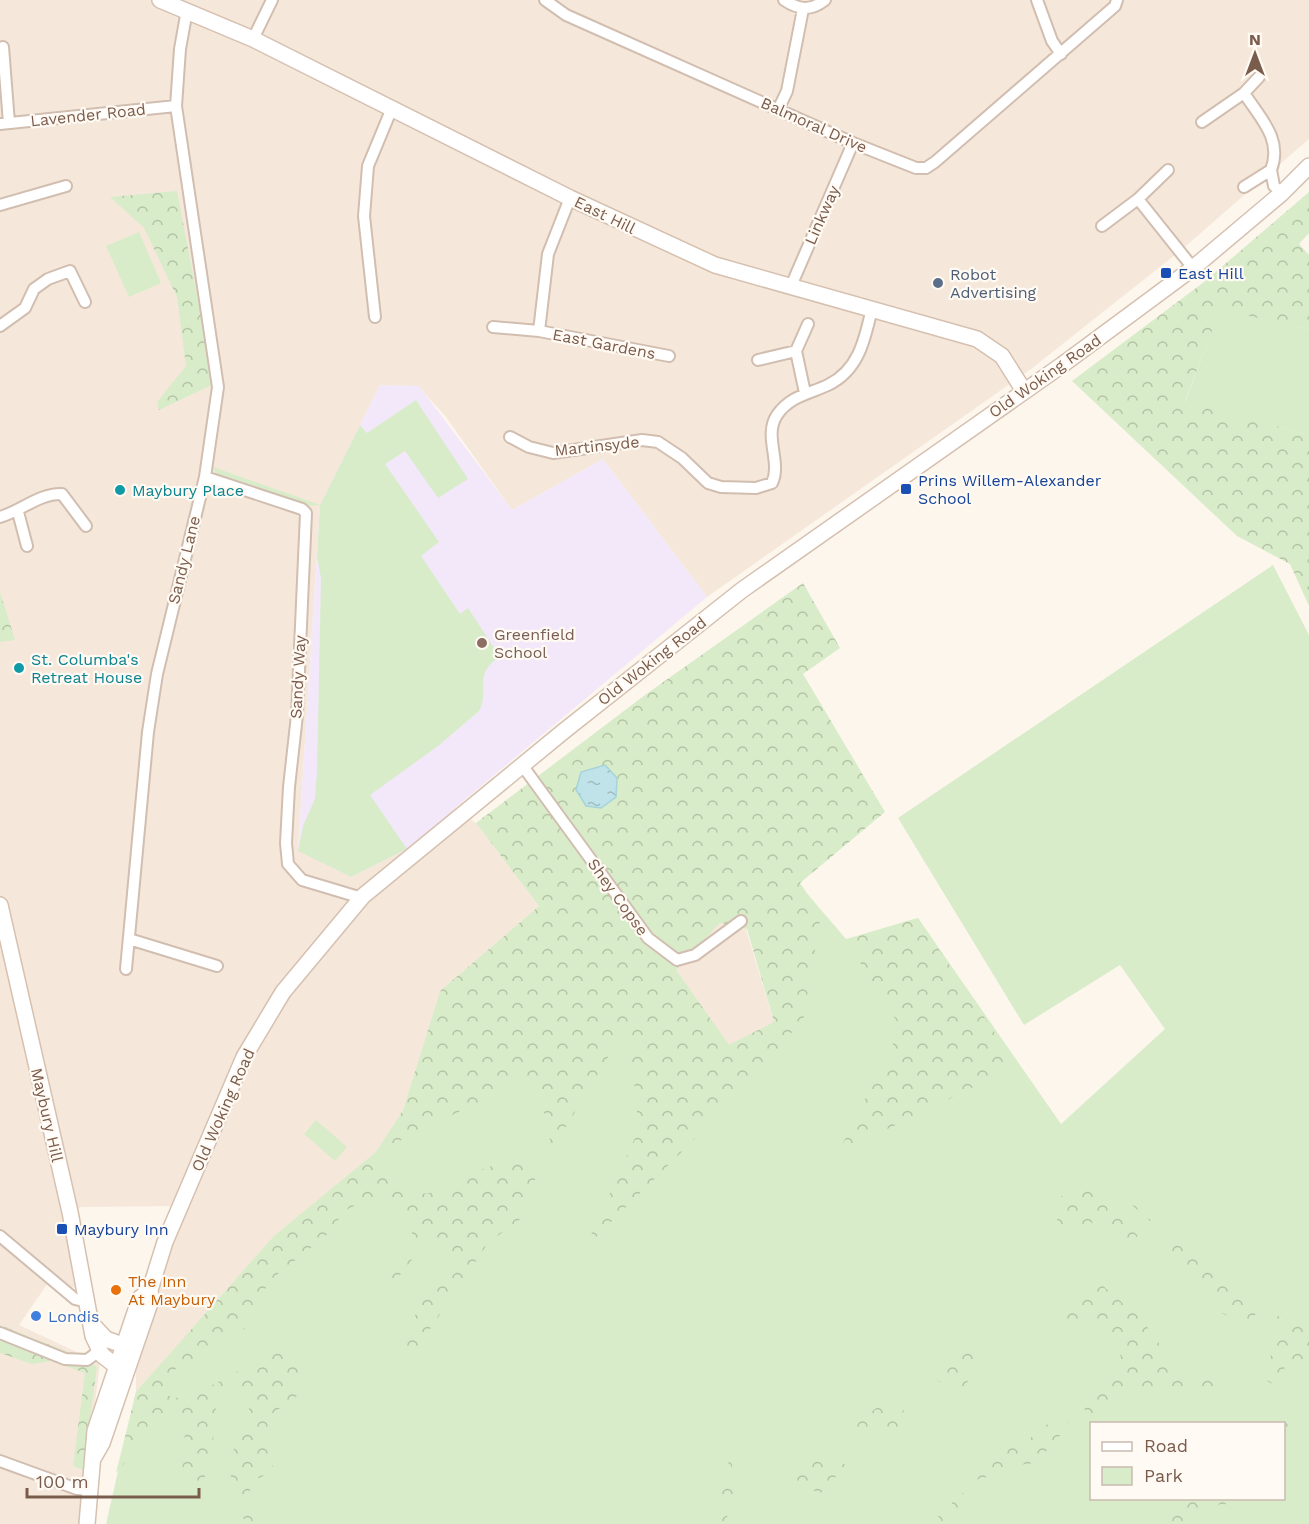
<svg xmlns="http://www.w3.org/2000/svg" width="1309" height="1524" font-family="'Work Sans',sans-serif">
<defs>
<pattern id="forest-crowns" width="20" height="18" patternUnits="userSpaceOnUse" patternTransform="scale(1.5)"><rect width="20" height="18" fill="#d8ecc9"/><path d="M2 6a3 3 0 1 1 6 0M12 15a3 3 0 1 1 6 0" fill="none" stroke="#b4c2a5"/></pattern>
<pattern id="water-ripples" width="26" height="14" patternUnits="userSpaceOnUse" patternTransform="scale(1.5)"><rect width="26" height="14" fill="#bfe3e8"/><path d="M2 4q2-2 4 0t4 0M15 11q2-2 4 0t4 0" fill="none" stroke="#a0bbbe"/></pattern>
</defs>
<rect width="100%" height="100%" fill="#fdf6ec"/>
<path fill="#f5e8da" d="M0,0h1309v139l-129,112 -149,118 -324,228 -104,-138 -91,51 -66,-93 -27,-30 -39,-2 -60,120 -22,345 53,27 64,-32 40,-37 21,15 63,83 -99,85 -37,119 -28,43 -101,83 -138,156v-22l41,-164 -96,1 -15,8 11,73 -29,-5 -29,42 81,38 -20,161h-80z
M720,923l26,6 28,94 -45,23 -53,-76z"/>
<path fill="#f3e8fa" d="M380,385l39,1 93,124 91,-51 104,138 -252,211 -40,37 -64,32 -53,-26 22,-346z"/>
<path fill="#d8ecc9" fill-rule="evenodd" d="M139,232l22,51 -32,14 -23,-51z
M1220,309l89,20v106l-124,-33z
M416,400l52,79 -30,19 -33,-47 -20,13 54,78 -18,14 39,58 8,-6 32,49c-28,17 -10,34 -21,54l-41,35 -68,49 37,54 -56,28 -53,-26 5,-25 12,-27 2,-27 4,-194 -4,-21 3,-52 -14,1 -89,-30 -4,-9 107,38 40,-80 7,8z
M1273,565l36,70v889h-1203l30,-132 138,-156 101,-83 301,-183 53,75 44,-22 31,-133 42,49 72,-21 143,206 104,-95 -45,-64 -96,60 -126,-207zM1092,1424h192v74h-192z
M316,1120l31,27 -12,14 -31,-27z"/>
<path fill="url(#forest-crowns)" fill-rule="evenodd" d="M177,191l37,193 -55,26 -2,-8 29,-36 -9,-69 -33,-69 -34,-31z
M1309,192v41l-10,11 10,11v74l-89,-19 -35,91 124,34v171l-19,-42 -53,-28 -165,-155 132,-99z
M803,583l37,65 -37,26 82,138 -85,71 21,31 -17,103 -49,62 -170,169 54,-119 -11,-105 -76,126 -16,-76 -161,79c44,101 105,-22 163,17l-15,47 -35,26 -70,104 -16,2c10,-35 27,-60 50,-88l-4,-19 -18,-6 -36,47 -12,-1 30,-39v-19l-16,-15 -26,-11 -24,12 -21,27 -55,43 -26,49 -75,44 -4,22 21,5 61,-34 44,-20 14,19 -5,29 -27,19 -5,22 5,34 -13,9h-12l3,18 13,28h-18l-16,-36 3,-37 16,-36v-19l-13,-8 -20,18 -5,58 -8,16 -12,4 -9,-10 4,-58 -24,4 -46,53 20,-81 138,-156 101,-83 28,-43 37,-119 99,-85 -63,-83 169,-128zM720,923l27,6 27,93 -45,23 -53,-75z
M0,592l15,48 -15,2z
M918,918l99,148 -179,87 63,-125 -55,-88z
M1084,1182l54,54 -14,7 -35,-22 -28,14 -8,-33z
M1137,1197l20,17 -7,7 -18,-16z
M1180,1241l27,12 18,22 37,33 -16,16 -27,-12 -3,-16c-22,-13 -40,-22 -46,-48z
M1102,1285l39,34 17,22 7,20 15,11 35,8 3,14 -59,-9 -11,9 -20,-6 -14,21 -27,13 -3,-16 9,-8 28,-41 -16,-33 -21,-3 -16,7 -8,-11z
M1270,1314l22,6h17v46l-25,2 3,13 -14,3 -10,-5 14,-42z
M0,1325l78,31 19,11 -14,103 -10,-4 12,-93 -33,-12 -20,3 -32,-11z
M975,1339l5,24 -18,27 -32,-12z
M881,1405l23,5 -9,26 -45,-10z
M1309,1409v11l-25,24v-20z
M1075,1412c-5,12 -30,44 -41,50 -7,4 -16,1 -22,5 -11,7 -32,12 -47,15l29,-22h5l7,-11 23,-9 10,-12z
M821,1450l25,15 -25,28 -36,-12z
M731,1459l6,40 -14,25h-6l5,-52z
M958,1490l9,6 5,-1 2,9 -12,12 -6,2 1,6h-13l-13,-17 1,-5 7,-2 8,16 6,-6 -2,-17z
M1193,1499h35l1,5 -18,1 -18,17 -41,2 33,-16z"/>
<path fill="url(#water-ripples)" stroke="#a5d3da" stroke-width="1.5" d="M605,765l12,13 -1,19 -15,11 -15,-2 -10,-16 5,-18z"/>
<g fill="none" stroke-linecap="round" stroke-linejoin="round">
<g stroke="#d1beb0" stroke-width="14">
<path id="street" d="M545,0l21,15 287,128 63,25h10l9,-6 180,-156 2,-6
M784,0c15,10 27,11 41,0
M1037,0l15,41 9,13
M253,39l19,-39
M3,47l6,76
M1244,93c16,25 39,46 27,77
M778,110l9,-19 16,-82
M1202,122l42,-29 15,-16
M0,124l176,-18
M1271,170l3,16 8,7
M1244,187l27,-17
M1138,199l55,69
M0,205l66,-19
M1102,226l36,-27 30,-29
M791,286l62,-143
M375,317l-11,-101 4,-50 24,-58
M0,326l25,-18 9,-19 14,-10 22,-8 15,31
M493,327l46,4 9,-77 22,-56
M539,331l130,25
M758,360l38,-9
M805,393l-9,-42 12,-27
M510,437l19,10 24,6 89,-13 16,2 24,16 26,25 13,4 35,1 16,-5c10,-21 -9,-47 5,-68 13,-19 32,-21 51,-30 31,-15 37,-46 44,-77
M205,477l97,32 4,4 -9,202 -8,72 -3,56 2,21 14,16 60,18
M18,512l9,34
M0,517c21,-6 40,-24 62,-23l24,32
M522,765l126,173 29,22 18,-5 46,-34
M129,939l88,27
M126,969l22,-237 9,-58 48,-197 13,-90 -42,-281 4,-57 7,-39
M0,1236l75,63 12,3
M0,1333l65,26 22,1 12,-9
M0,1461l77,28 12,1"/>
</g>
<g stroke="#d6c0b0" stroke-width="18">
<path id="secondary" d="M160,0l93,39 317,159 145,67 262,74 25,17 22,35
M0,905l70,307 23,124 9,19 14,11 11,4
M93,1325l13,14 27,10
M94,1457l8,-14 49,-143 -1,-10 15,-48 79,-185 39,-65 80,-96 201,-165 178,-141 320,-225 131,-97 89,-75 27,-27
M87,1524l8,-93 45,-133 10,-8"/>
</g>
<use href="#street" stroke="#fff" stroke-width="10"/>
<use href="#secondary" stroke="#fff" stroke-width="15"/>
</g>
<g fill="#1a4fb4" stroke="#fffaf3" stroke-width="2">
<rect x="1160" y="267" width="12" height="12" rx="3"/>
<rect x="900" y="483" width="12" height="12" rx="3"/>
<rect x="56" y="1223" width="12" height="12" rx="3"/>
</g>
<circle fill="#5c6f8a" stroke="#fffaf3" stroke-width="2" cx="938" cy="283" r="6"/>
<g fill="#0f9aa8" stroke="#fffaf3" stroke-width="2">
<circle cx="120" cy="490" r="6"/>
<circle cx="19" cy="668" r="6"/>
</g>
<circle fill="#8d6e63" stroke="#fffaf3" stroke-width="2" cx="482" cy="643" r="6"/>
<circle fill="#e8710a" stroke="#fffaf3" stroke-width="2" cx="116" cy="1290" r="6"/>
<circle fill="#3f7fe0" stroke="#fffaf3" stroke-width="2" cx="36" cy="1316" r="6"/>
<g text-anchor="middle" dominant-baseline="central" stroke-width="4.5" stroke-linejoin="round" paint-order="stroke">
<g font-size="16" fill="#7a5c4d" stroke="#fffaf3">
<text transform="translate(88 115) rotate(-6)">Lavender Road</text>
<text transform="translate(814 125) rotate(24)">Balmoral Drive</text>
<text transform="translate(605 215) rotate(26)">East Hill</text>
<text transform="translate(822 215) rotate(-66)">Linkway</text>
<text transform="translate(604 344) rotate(11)">East Gardens</text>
<text transform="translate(1045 376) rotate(-35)">Old Woking Road</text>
<text transform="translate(597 446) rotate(-6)">Martinsyde</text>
<text transform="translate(184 560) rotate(-76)">Sandy Lane</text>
<text transform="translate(652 661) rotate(-38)">Old Woking Road</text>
<text transform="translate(298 677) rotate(-87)">Sandy Way</text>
<text transform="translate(618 897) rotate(54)">Shey Copse</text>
<text transform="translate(223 1110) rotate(-66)">Old Woking Road</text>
<text transform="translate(47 1115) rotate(77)">Maybury Hill</text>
</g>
<g font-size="16" fill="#164399" stroke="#fffaf3" text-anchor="start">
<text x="1178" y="273">East Hill</text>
<text x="918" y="480">Prins Willem-Alexander<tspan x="918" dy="18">School</tspan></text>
<text x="74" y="1229">Maybury Inn</text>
</g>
<g font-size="16" fill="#4e5e75" stroke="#fffaf3" text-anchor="start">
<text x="950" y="274">Robot<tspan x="950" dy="18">Advertising</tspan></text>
</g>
<g font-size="16" fill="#0d838f" stroke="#fffaf3" text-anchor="start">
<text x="132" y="490">Maybury Place</text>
<text x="31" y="659">St. Columba's<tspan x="31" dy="18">Retreat House</tspan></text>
</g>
<g font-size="16" fill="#785e54" stroke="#fffaf3" text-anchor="start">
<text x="494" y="634">Greenfield<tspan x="494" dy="18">School</tspan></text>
</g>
<g font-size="16" fill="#c56008" stroke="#fffaf3" text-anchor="start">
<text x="128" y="1281">The Inn<tspan x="128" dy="18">At Maybury</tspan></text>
</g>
<g font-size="16" fill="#366cbe" stroke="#fffaf3" text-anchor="start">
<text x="48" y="1316">Londis</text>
</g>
</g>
<rect x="1090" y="1422" width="195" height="78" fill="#fffaf3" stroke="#cabbb1" stroke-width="1.5"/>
<rect x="1102" y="1442" width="30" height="9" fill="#ffffff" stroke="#cabbb1" stroke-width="1.5"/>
<text x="1144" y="1452" font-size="18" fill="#7a5c4d">Road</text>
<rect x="1102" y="1467" width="30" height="18" fill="#d8ecc9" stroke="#cabbb1" stroke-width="1.5"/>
<text x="1144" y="1482" font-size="18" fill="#7a5c4d">Park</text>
<g transform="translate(1255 54)" stroke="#fffaf3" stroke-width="4.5" paint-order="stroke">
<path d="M0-4.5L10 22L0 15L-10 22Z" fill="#7a5c4d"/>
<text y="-9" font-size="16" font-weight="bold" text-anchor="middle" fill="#7a5c4d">N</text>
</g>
<path d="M27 1488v9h172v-9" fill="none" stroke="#7a5c4d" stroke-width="3"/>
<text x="36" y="1488" font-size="18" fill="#7a5c4d" stroke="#fffaf3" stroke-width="4.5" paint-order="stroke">100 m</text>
</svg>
